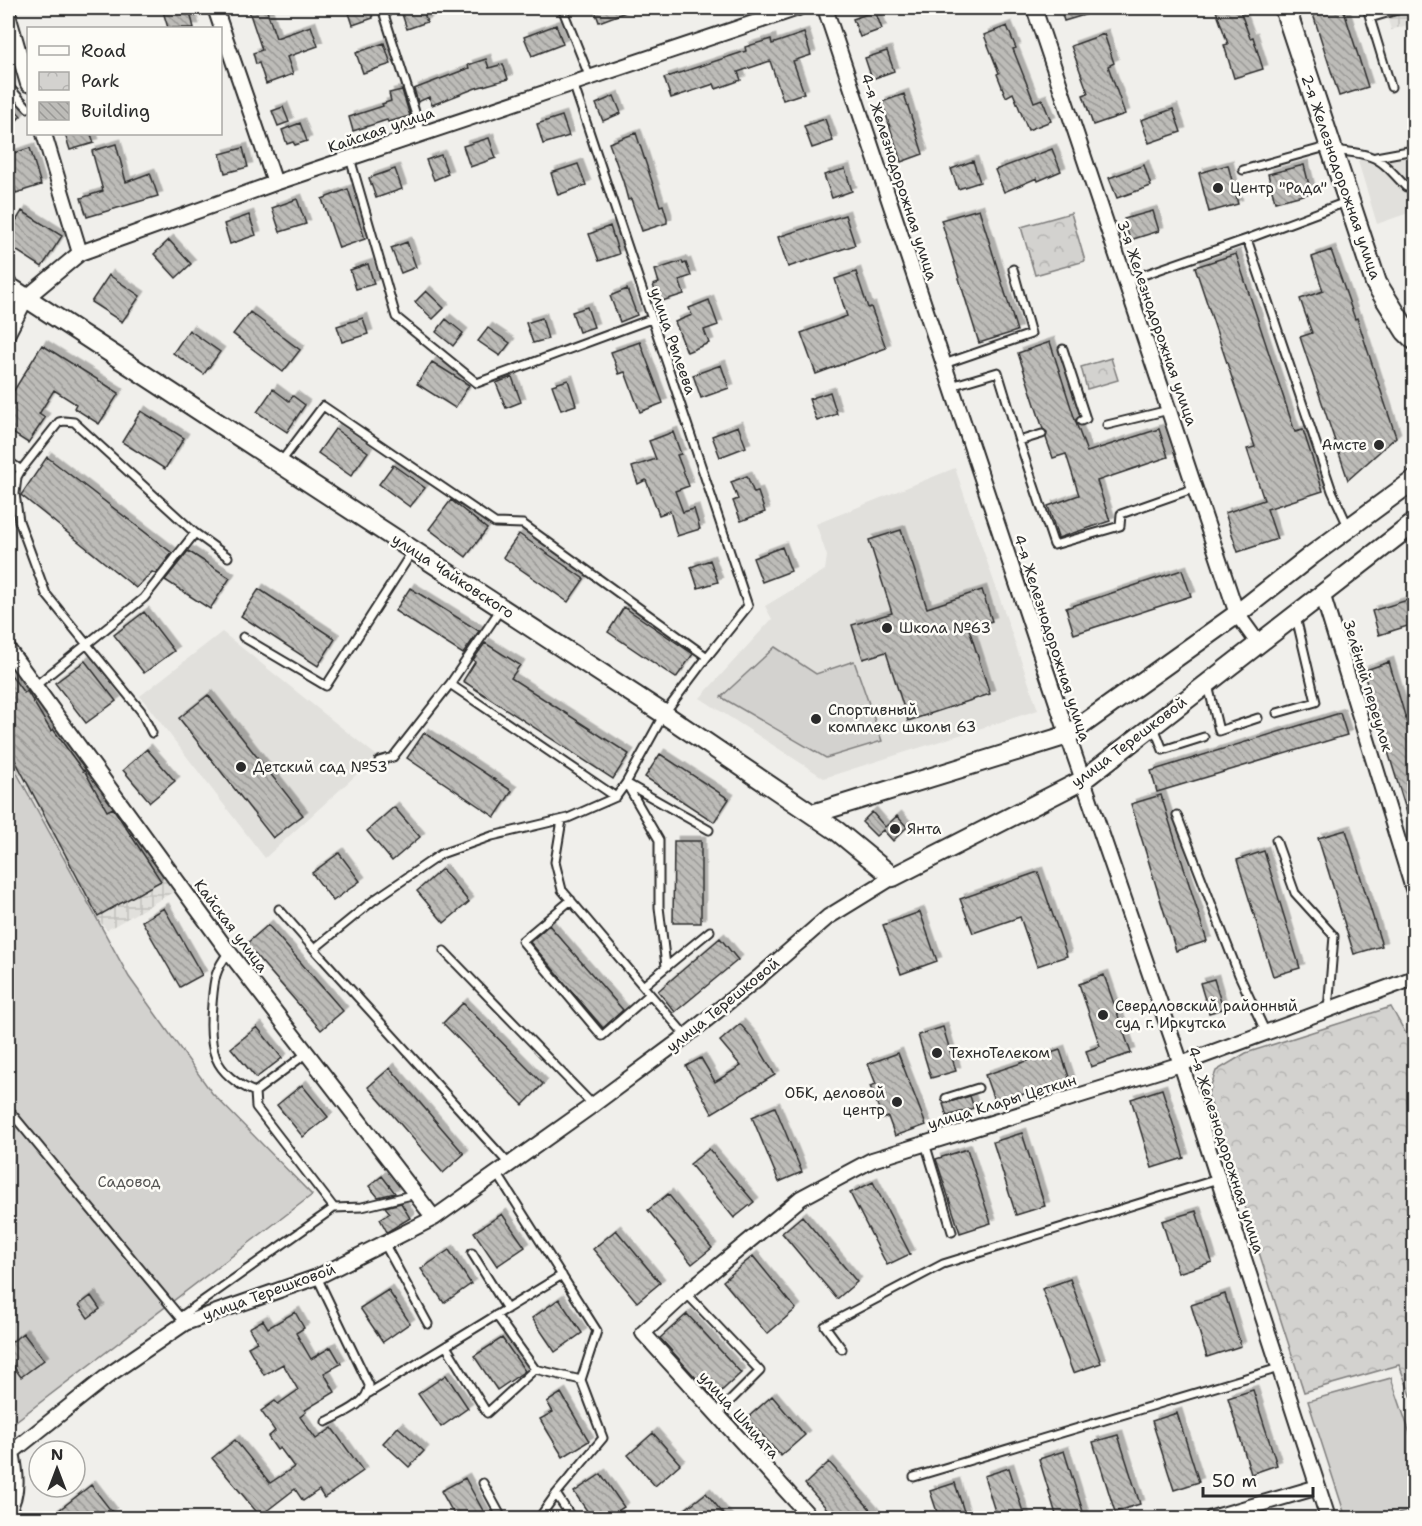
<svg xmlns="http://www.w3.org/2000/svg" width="1422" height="1526" font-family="'Shantell Sans',sans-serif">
<defs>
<pattern id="industrial-grid" width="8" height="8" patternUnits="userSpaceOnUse" patternTransform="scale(1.5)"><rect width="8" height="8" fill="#e1e0dc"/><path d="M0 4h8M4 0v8" fill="none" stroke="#c1c0bd"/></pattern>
<pattern id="park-crowns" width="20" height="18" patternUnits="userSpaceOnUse" patternTransform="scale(1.5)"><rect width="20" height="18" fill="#d3d2cf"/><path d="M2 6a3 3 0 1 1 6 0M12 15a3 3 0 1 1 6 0" fill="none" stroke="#b5b4b2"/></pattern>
<pattern id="building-back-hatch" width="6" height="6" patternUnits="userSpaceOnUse" patternTransform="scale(1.5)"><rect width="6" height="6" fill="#bdbcb8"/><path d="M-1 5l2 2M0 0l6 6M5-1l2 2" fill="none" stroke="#9a9996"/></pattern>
<filter id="shadow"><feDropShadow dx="4.5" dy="-4.5" stdDeviation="0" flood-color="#0004"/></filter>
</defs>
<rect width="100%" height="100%" fill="#f0efeb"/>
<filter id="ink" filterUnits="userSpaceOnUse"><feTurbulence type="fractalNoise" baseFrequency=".0167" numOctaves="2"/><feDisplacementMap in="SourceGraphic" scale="12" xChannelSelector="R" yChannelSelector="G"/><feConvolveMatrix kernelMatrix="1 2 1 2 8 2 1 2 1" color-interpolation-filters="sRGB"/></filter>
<g filter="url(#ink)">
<path fill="#e1e0dc" d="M1414,141v70l-37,13 -19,-63z
M955,468l83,242 -214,68 -124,-80 72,-79 -7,-13 60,-36 2,-14 -11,-32z
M222,632l155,124 -112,102 -125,-162z"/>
<path fill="url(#industrial-grid)" d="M1414,8v15l-23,7 -4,-14z
M8,658l167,233 -68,39 -10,-12 -89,-164z"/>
<path fill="url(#park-crowns)" stroke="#7f7e7d" stroke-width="1.5" d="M1071,213l14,48 -50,14 -14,-48z
M1111,358l7,22 -31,9 -6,-22z
M1391,1007l23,41v355l-15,-38 -95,27 -96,-298 8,-23 30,-18z"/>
<path fill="#d3d2cf" stroke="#7f7e7d" stroke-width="1.5" d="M775,647l41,27 38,-13 28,80 -56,17 -105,-61z
M8,757l121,220 83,116 100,102 -304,232z
M1391,1378l23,67v64l-29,9h-39l-38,-117z"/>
<path fill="url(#building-back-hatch)" stroke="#2b2b2b" stroke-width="1.5" filter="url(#shadow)" d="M162,8h27l5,20h-26z
M248,8h18l10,30 35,-12 7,20 -31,11 6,17 -27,10 -7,-21 -3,1 -3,-11 9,-3z
M356,8h14l3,10 -20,7 -5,-15z
M422,8l5,14 -20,7 -5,-15z
M594,8h39l1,1 -35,13z
M1060,8h38v3l-34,10z
M1215,8h24l11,30 3,-1 10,32 -29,9 -10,-33 4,-1z
M1311,8h32l25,79 -29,9z
M875,11l7,18 -22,8 -7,-18z
M556,25l7,19 -31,12 -8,-19z
M1007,26l9,22 -3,1 21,53 8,-3 9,22 -23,9 -15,-37 -7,4 -9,-23 2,-1 -15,-38z
M804,33l7,22 -18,6 11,32 -21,7 -13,-39 -32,11 3,8 -25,9 -2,-5 -43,14 -7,-20 82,-27 -1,-4 26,-8 1,5z
M1104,34l10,29 -6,3 17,48 -32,11 -10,-30 5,-2 -17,-47z
M384,43l7,21 -28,9 -7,-20z
M887,51l7,20 -22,8 -7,-21z
M486,59l3,9 14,-4 5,15 -32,9 -44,17 -3,-8 -11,5 -4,-13 55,-21 -1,-3z
M402,90l8,26 -22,6 -1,-2 -34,11 -4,-14 34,-11 -1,-2 9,-3 -2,-8z
M904,94l19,60 -22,8 -19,-60z
M614,96l7,17 -18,8 -7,-17z
M8,102l13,14 -13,13z
M283,107l6,15 -11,4 -6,-15z
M1173,109l8,23 -32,11 -8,-23z
M562,116l7,20 -26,8 -6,-20z
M825,119l8,22 -21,7 -8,-22z
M300,123l7,18 -12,4 -2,-3 -6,2 -5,-14z
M636,133l24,73 3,-1 4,13v5l-25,8 -11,-32 -3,1 -5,-19 -14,-38z
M65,134h26l3,9 -24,7z
M489,138l7,20 -26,9 -7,-21z
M116,144l10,38 24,-9 8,23 -71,21 -6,-19 22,-7 -11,-40z
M30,148l11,37 -25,8 -8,-25v-13z
M243,148l5,19 -23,6 -5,-19z
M1052,149l9,22 -23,10 -1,-3 -33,14 -9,-22z
M441,155l7,19 -14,6 -8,-20z
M973,161l7,21 -22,7 -7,-20z
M578,164l8,21 -28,10 -7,-22z
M1144,165l7,21 -34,12 -8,-20z
M1228,165l10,39 -29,8 -10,-39z
M1304,165l7,28 -36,9 -7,-28z
M395,169l7,20 -26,9 -7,-20z
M845,169l7,22 -20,7 -8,-23z
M348,189l17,50 -26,9 -17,-49z
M297,199l9,25 -26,8 -8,-24z
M979,209l38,122 -38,12 -38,-123z
M22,211l40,25 -20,31 -34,-22v-11z
M1153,211l6,20 -29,9 -6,-21z
M249,215l7,20 -26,9 -6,-20z
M845,215l10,30 -67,22 -10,-30z
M610,226l9,28 -20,7 -10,-27z
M169,240l22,24 -15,14 -22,-24z
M407,242l9,25 -15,6 -10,-25z
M1331,250l24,69 2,-1 39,119 -48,43 -48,-143 12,-4 -12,-34 23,-8 -11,-34z
M1236,254l59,178 8,-2 20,61 -56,18 10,30 -39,13 -13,-39 39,-13 -17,-51 8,-2 -60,-180z
M682,261l1,3 3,-1 5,13 -12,4 5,14 -25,8 -6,-17 6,-2 -4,-13z
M368,264l6,20 -18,5 -6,-19z
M856,272l12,36 3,-1 15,41 -70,26 -15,-41 46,-17 -12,-37z
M109,275l31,21 -18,26 -31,-20z
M627,289l10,26 -17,7 -10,-26z
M426,291l18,17 -11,11 -18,-17z
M709,300l9,25 -14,5 5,13 -22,9 -12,-30 17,-7 -3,-7z
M587,307l7,20 -15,5 -7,-20z
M250,312l50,38 -17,22 -50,-38z
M363,318l5,16 -26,8 -5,-16z
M542,318l6,21 -15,4 -7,-20z
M446,319l17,14 -10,13 -17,-14z
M488,328l22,15 -10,13 -22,-15z
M189,330l31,22 -16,22 -31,-21z
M640,342l23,61 -23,9 -15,-40 -6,2 -8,-22z
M1050,342l26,81 11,29 72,-23 9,28 -71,24 13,40 -52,17 -10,-32 31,-11 -13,-41 -13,4 -7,-20 1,-6 -4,-3 -25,-76z
M42,345l77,48 -20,31 -25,-16 2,-4 -22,-14 -15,24 6,4 -17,25 -20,-13v-30z
M432,362l37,23 -14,23 -38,-24z
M721,365l8,23 -28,10 -8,-23z
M512,377l9,25 -15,6 -10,-25z
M568,380l8,25 -15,5 -9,-25z
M273,389l16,12 4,-5 12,9 -18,27 -30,-20z
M830,392l7,22 -20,7 -8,-22z
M141,411l43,27 -19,31 -43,-27z
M738,426l8,21 -26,10 -8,-21z
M335,429l33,23 -17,24 -33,-23z
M673,432l8,22 -4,1 12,31 -14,5 8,21 11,-3 6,20 -23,7 -7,-25 -11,4 -13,-35 -8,4 -6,-17 24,-8 -7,-18z
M47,457l125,96 -16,21 -4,-2 -16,16 -115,-93z
M393,465l32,23 -15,19 -31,-23z
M747,476l7,17 4,-1 7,20 -24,9 -8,-20 5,-2 -7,-17z
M451,500l36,29 -21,28 -37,-28z
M901,530l26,78 55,-18 10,31 -23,8 21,65 -82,27 -22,-69 -23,7 -11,-34 40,-12 -23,-73z
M519,534l65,45 -16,23 -65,-45z
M782,547l9,24 -29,11 -9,-24z
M188,551l42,27 -20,31 -45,-29z
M710,560l8,22 -20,6 -7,-21z
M1182,570l9,26 -117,38 -8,-26z
M410,588l69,43 -16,23 -68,-43z
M259,589l76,50 -17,27 -77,-50z
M1414,598v26l-35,11 -7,-24z
M624,607l69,47 -17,24 -68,-46z
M144,612l30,39 -30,22 -30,-38z
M485,643l35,22 -9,13 118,76 -16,25 -150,-98 12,-19 -2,-2z
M85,661l31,40 -30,22 -31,-40z
M1389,662l25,84v83h-2l-49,-158z
M8,671l16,22 3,-2 24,40 2,-2 30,42 1,-1 23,41 6,-3 48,73 -63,35 -90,-169z
M208,695l95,120 -30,23 -94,-120z
M1340,713l7,22 -190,57 -6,-21z
M424,733l88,58 -17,26 -88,-59z
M147,749l28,32 -25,21 -27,-32z
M660,754l69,45 -15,23 -69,-45z
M1161,795l46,146 -31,10 -45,-147z
M394,807l26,30 -28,24 -25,-30z
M872,812l13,15 12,-11 10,11 -14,14 -10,-11 -7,6 -14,-14z
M1346,830l36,116 -28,8 -36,-116z
M674,841h27v82h-28z
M1264,851l36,117 -27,8 -36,-116z
M339,853l21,28 -27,20 -21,-28z
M442,869l27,33 -25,21 -27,-32z
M1038,872l29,84 -30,10 -17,-49 -47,16 -13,-34z
M164,908l38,67 -22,12 -38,-66z
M920,912l17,49 -36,13 -18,-49z
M268,925l75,86 -22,19 -75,-86z
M549,925l74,85 -20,18 -73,-86z
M720,938l18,22 -63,52 -17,-21z
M1104,975l27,78 -40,14 -5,-16 14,-5 -21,-62z
M1214,979l9,30 -14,4 -9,-30z
M463,1003l80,81 -20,21 -80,-82z
M740,1024l15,17 20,34 -63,38 -26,-47 15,-8 14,24 26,-16 -21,-25z
M257,1027l25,31 -26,20 -25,-30z
M943,1027l13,44 -25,7 -13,-43z
M1060,1050l10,30 -75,23 -10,-28z
M898,1053l28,72 -31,11 -7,-19 -5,2 -13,-33 6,-2 -8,-20z
M390,1068l74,86 -21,19 -75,-86z
M302,1085l26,32 -25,20 -26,-32z
M1162,1089l22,69 -32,10 -21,-69z
M970,1096l4,12 -27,8 -4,-12z
M775,1107l27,65 -23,10 -27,-65z
M1022,1133l23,73 -29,9 -23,-73z
M709,1149l45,53 -20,16 -44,-54z
M967,1149l24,74 -31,10 -24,-74z
M382,1176l13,17 -17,4 -9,-11z
M873,1182l37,72 -23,11 -37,-72z
M668,1194l44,54 -20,16 -44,-54z
M401,1203l9,15 -23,14 -7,-13 10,-6 -5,-6z
M1196,1211l16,51 -34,11 -16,-52z
M502,1214l23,33 -28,19 -23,-34z
M802,1216l55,66 -20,17 -55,-66z
M616,1230l44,53 -23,19 -44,-53z
M449,1250l22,34 -27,19 -23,-34z
M753,1256l43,53 -29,25 -44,-53z
M1070,1279l31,84 -28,10 -31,-84z
M388,1290l22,33 -27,19 -23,-34z
M1225,1294l16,52 -34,11 -16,-52z
M91,1296l9,13 -12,9 -9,-13z
M559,1299l23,34 -27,19 -23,-34z
M295,1312l9,16 -8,5 15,26 20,-12 10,17 -17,9 11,19 -30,18 1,2 -6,5 16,22 16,-11 31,43 -39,27 -5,-8 -16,11 -8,-12 -35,27 -48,-58 23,-18 35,43 24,-16 -14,-19 -3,2 -9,-13 7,-6 -14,-20 14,-10 3,3 20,-14 -15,-26 -19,11 -16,-28 9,-5 -8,-14 14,-8 5,8z
M687,1314l54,59 -27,25 -54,-60z
M23,1333l21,27 -23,17 -13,-18v-14z
M502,1338l23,33 -28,19 -23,-34z
M446,1375l22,33 -27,19 -23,-33z
M1253,1390l24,75 -26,9 -23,-76z
M561,1393l28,48 -26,16 -23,-38 13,-7 -6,-10z
M772,1396l33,39 -24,21 -34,-38z
M1177,1413l22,69 -25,8 -22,-69z
M398,1427l26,24 -15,16 -26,-24z
M653,1433l27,31 -25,22 -27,-31z
M1118,1435l22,69 -25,8 -22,-70z
M1064,1451l21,67h-28l-18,-59z
M829,1462l49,56h-43l-30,-34z
M1009,1468l16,50h-28l-13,-42z
M601,1474l23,33 -17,11h-15l-18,-26z
M465,1478l22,40h-31l-15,-27z
M955,1483l11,35h-27l-9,-27z
M91,1485l21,27 -8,6h-55z
M706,1493l21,25h-53z"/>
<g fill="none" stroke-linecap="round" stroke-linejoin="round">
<g stroke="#2b2b2b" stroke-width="11">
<path id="service" d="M382,8l40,126
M562,8l28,70
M1367,8l24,79
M1370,18l34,-10
M573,83l175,523 -41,51 -43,57 -38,69 83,47
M8,86l20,22
M1333,150c43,5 44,5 73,37l8,-1
M1376,157l38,-7
M350,158l46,159 81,66 174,-64
M1243,170l87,-24
M1247,239l85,252 16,35
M1126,281l121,-42 99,-37
M1063,349l23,70 -5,2
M944,364l87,-30 -18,-65
M951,386l47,-14 21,69 35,104 66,-19 1,-12 74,-26
M1107,425l62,-15
M1019,441l23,-7
M8,461l13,9 38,-48 5,-1 10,1 121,111 33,24
M280,463l43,-57 172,117 28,1 184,133
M21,470l-4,7 -2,17 4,27 27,73 95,117 11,22
M500,610l-50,74 166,113 10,-14 33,57v67l7,59
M243,637l83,49 86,-134
M1208,685l11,46 39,-13
M35,686l109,-88 51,-65
M1277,713l39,-11 -20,-85
M1154,727l9,23 41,-13
M379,761l14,-4 57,-73
M1177,815l62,160 27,58
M562,820l-7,42 7,28 81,96
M1276,840l19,53 39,43 -6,74
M571,900l-49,41 80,95 48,-42
M279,909l35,40
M444,951l149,154
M229,952c-15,19 -15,29 -17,52 -4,44 0,70 43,88
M686,1036l-43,-50 67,-55
M307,1053l-52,39 1,15 78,101 28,-1 54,-13
M946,1098l32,-10
M8,1109l177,214
M925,1143l27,89
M509,1164l-195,-215 60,-49 67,-46 51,-18 76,-18 48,-21
M497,1173l100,158 -16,49 22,58 -47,56 16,24
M384,1243l44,81
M472,1253l35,56
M317,1277l52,108c0,19 -28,29 -43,37
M686,1293l74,78 -43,43
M496,1315l39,54
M180,1317l154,-109
M446,1346l41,67 48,-44 46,11
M842,1349l-17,-23 118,-62 275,-85
M369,1393l193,-118
M914,1477l365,-109
M483,1483l19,35
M539,1518l17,-24"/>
</g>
<g stroke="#2b2b2b" stroke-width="18">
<path id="minor" d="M215,8l60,175
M825,8l250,749 106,307 147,454
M1034,8l203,606 21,29
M8,15l20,69
M44,134l36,119
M8,333l18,-35 54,-45 195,-70 523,-175
M1322,593l92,299
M8,649l217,298 209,271
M8,1511c11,-19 8,-38 4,-59l98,-78 75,-51 132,-46 117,-59 159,-113 93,-69 72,-58 70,-61 65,-40
M811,1518l-168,-185 43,-40 115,-95 71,-38 309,-96 233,-86
M1212,1518l106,-31"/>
</g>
<g stroke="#2b2b2b" stroke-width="22">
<path id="tertiary" d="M8,286l656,428 173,117 56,46 190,-97 331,-257
M812,814l256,-79 169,-121 75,-59 102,-75"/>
</g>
<g stroke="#2b2b2b" stroke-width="24">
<path id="secondary" d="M1285,8l91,275 30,48 8,8"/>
</g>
<use href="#service" stroke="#fdfcf7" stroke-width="7"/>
<use href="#minor" stroke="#fdfcf7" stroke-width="14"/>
<use href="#tertiary" stroke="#fdfcf7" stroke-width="18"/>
<use href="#secondary" stroke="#fdfcf7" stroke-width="20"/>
</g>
</g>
<g fill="#2b2b2b" stroke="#fdfcf7" stroke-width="2">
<circle cx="1218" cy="188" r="6"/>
<circle cx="1379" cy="445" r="6"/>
<circle cx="887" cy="628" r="6"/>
<circle cx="816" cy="719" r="6"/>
<circle cx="241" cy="767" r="6"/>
<circle cx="895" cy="829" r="6"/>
<circle cx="1103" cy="1015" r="6"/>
<circle cx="937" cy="1053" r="6"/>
<circle cx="897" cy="1102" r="6"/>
</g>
<g text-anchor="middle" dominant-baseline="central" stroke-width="5" stroke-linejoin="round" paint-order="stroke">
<g font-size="15" fill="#2b2b2b" stroke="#fdfcf7">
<text transform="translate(381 130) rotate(-19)">Кайская улица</text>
<text transform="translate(899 177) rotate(72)">4-я Железнодорожная улица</text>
<text transform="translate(1341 177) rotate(71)">2-я Железнодорожная улица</text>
<text transform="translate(1157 323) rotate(71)">3-я Железнодорожная улица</text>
<text transform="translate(673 341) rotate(71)">улица Рылеева</text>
<text transform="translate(453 576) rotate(33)">улица Чайковского</text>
<text transform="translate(1052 638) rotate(72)">4-я Железнодорожная улица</text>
<text transform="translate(1368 686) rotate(73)">Зелёный переулок</text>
<text transform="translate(1129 742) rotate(-37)">улица Терешковой</text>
<text transform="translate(231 926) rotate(53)">Кайская улица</text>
<text transform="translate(723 1005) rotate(-39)">улица Терешковой</text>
<text transform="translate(1002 1102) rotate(-17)">улица Клары Цеткин</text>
<text transform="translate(1226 1150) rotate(72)">4-я Железнодорожная улица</text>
<text transform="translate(269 1292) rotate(-20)">улица Терешковой</text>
<text transform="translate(739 1415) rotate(48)">улица Шмидта</text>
</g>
<g font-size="15" fill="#2b2b2b" stroke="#fdfcf7" text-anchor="start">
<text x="1230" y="188">Центр "Рада"</text>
<text x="1367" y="445" text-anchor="end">Амсте</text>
<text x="899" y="628">Школа №63</text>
<text x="828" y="710">Спортивный<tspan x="828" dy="17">комплекс школы 63</tspan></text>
<text x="253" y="767">Детский сад №53</text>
<text x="907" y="829">Янта</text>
<text x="1115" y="1006">Свердловский районный<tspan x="1115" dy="17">суд г. Иркутска</tspan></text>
<text x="949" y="1053">ТехноТелеком</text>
<text x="885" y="1093" text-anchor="end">ОБК, деловой<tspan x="885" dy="17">центр</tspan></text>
</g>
<g font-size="15" fill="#555554" stroke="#fdfcf7">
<text x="129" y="1182">Садовод</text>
</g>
</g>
<rect width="1422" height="1526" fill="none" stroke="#fdfcf7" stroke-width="30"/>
<rect x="15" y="15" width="1392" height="1496" fill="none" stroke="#2b2b2b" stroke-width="2" filter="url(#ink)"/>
<rect x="27" y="27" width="195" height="108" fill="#fdfcf7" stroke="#a9a8a5" stroke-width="1.5"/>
<rect x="39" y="46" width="30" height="9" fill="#fdfcf7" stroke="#a9a8a5" stroke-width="1.5"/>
<text x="81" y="57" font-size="18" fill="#2b2b2b">Road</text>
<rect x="39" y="72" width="30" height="18" fill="url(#park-crowns)" stroke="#a9a8a5" stroke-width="1.5"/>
<text x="81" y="87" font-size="18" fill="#2b2b2b">Park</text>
<rect x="39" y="102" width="30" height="18" fill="url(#building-back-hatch)" stroke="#a9a8a5" stroke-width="1.5"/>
<text x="81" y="117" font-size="18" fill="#2b2b2b">Building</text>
<g transform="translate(57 1469)"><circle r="28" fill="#fdfcf7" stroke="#a9a8a5" stroke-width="1.5"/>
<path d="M0-4.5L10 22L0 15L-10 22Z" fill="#2b2b2b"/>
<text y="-9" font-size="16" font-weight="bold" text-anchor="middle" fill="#2b2b2b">N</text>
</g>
<path d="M1203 1487v9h110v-9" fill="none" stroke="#2b2b2b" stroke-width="3"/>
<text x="1212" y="1487" font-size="18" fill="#2b2b2b" stroke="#fdfcf7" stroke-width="4.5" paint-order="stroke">50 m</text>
</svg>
